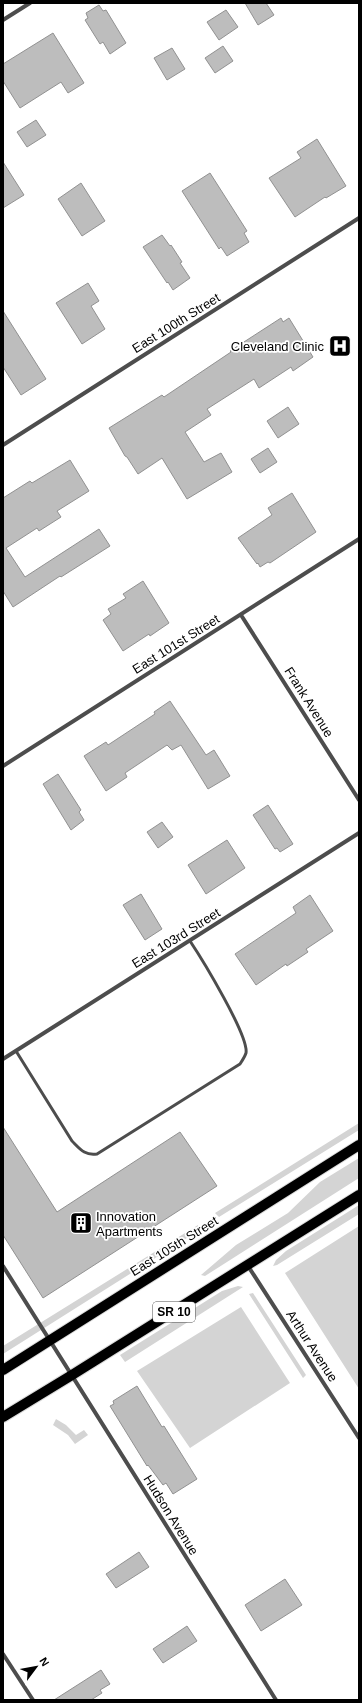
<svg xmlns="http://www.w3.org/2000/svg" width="362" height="1703" font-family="Helvetica,sans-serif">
<rect width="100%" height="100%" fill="#fff"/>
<path fill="#d4d4d4" d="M359,1123v7l-140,87 -4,-4z
M359,1158v20l-154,98 -4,-1 35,-30 52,-32 32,-31z
M359,1205v9l-82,51 -4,1 3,-6 10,-9z
M198,1225v6l-195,123v-8z
M359,1226v163l-74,-116z
M238,1286l5,1 -118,75 -5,-7 102,-64z
M253,1293l53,82 -3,3 -54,-84z
M241,1307l49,76 -100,65 -53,-77z
M56,1419l10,6 10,10 8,-5 4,5 -13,9 -7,-9 -15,-10z"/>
<path fill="#bdbdbd" stroke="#919191" d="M245,3h21l8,12 -16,10z
M99,5l4,6 3,-1 20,33 -16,11 -7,-12 -3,2 -15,-24 3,-2 -2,-5z
M226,10l12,17 -19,13 -12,-18z
M53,33l31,50 -16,10 -7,-11 -41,26 -17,-27v-17z
M223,46l10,15 -18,12 -10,-15z
M172,48l13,21 -18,11 -13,-22z
M36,120l10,15 -19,12 -10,-15z
M317,139l29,47 -20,12 -1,-1 -30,20 -26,-39 32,-20 -4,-6z
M3,162l21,33 -21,13z
M210,173l37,58 -3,2 5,9 -22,14 -6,-9 -2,2 -37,-58z
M81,183l24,38 -23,15 -24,-37z
M162,235l8,11 1,-1 11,17 -2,1 10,15 -17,12 -5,-8 -1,1 -24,-36z
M88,283l11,18 -8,5 14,23 -23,15 -26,-41z
M3,311l43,68 -25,16 -18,-28z
M281,318l2,4 6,-4 24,39 -20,14 -2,-4 -32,21 -5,-9 -47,30 4,6 -26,17 19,30 17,-9 11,19 -45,27 -25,-41 -24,16 -11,-17 -2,-1 -16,-28 53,-33 2,2 67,-45 -1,-1z
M288,407l11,17 -21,14 -11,-17z
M268,448l9,14 -17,11 -9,-14z
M70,460l19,31 -32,20 4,6 -22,14 -2,-3 -31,20 19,29 74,-48 11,17 -49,31 -1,-1 -47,31 -10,-16v-93l27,-17 2,2z
M292,493l24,39 -46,31 -2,-1 -8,5 -2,-4 -1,1 -19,-26 34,-23 -4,-7z
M143,581l26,42 -19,13 -1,-2 -26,17 -20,-31 8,-6 -3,-5 18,-11 -3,-4z
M170,701l36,54 8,-5 16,26 -22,13 -27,-44 -9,5 -5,-5 -42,28 2,4 -21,14 -22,-35 22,-14 2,3 47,-31 -1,-2z
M58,774l23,36 -2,2 5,8 -13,10 -28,-46z
M268,805l25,39 -13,8 -3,-4 -2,1 -22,-34z
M162,822l11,15 -15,11 -11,-16z
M227,840l18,28 -39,26 -18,-29z
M141,894l21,35 -17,11 -22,-35z
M310,895l23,36 -27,18 2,3 -21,14 -1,-2 -30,21 -21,-31 61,-41 -3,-6z
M3,1127l54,85 123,-80 37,54 -174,112 -40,-63z
M137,1386l25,41 2,-1 33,53 -24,15 -7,-11 -3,2 -15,-20 -1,1 -37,-60 4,-2 -1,-3z
M139,1552l10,15 -33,21 -10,-14z
M285,1579l17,26 -41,26 -16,-26z
M187,1626l10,15 -34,22 -10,-14z
M101,1670l9,14 -10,6 2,3 -11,7h-37z"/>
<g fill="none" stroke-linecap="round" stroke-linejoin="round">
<g stroke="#dbdbdb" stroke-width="12">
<path id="primary" d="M3,1370l356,-225
M3,1417l69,-42 287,-180"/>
</g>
<path stroke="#4d4d4d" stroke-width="3" d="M16,1051l56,90c8,8 13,15 25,13l143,-90c2,-3 5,-8 6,-11 3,-17 -44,-94 -56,-112"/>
<path stroke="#4d4d4d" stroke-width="4" d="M3,20l27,-17
M3,445l356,-227
M241,615l118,185
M3,766l356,-227
M3,1059l356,-226
M3,1266l273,434
M248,1266l111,172
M3,1654l30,46"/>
<use href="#primary" stroke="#000" stroke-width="10"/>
</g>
<defs>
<g id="hospital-square" transform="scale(1.15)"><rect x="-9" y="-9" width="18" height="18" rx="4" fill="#000" stroke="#fff"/><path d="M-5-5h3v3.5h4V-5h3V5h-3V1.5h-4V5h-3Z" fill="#fff"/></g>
<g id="building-square" transform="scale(1.15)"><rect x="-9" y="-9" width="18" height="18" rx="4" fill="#000" stroke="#fff"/><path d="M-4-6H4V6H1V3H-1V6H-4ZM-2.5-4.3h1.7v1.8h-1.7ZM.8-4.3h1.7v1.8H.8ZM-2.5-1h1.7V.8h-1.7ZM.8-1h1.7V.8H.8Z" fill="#fff"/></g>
</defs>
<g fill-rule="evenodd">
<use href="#hospital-square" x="340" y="346"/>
<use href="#building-square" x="81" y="1223"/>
</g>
<g text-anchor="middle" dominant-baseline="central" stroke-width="3.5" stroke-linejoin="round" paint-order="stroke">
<rect fill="#fff" stroke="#4c4c4c" stroke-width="1" x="153" y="1302" width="42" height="20" rx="3"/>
<g font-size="12" font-weight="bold" fill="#000">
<text x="174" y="1312">SR 10</text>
</g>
<g font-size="13" fill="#000" stroke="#fff">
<text transform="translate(176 323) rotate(-32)">East 100th Street</text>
<text transform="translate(176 644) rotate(-32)">East 101st Street</text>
<text transform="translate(309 702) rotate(58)">Frank Avenue</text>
<text transform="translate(176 938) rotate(-32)">East 103rd Street</text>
<text transform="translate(174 1246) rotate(-32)">East 105th Street</text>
<text transform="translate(312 1346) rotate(57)">Arthur Avenue</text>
<text transform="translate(171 1515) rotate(58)">Hudson Avenue</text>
</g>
<g font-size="13" fill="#000" stroke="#fff" text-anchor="end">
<text x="324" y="346">Cleveland Clinic</text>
<text x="96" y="1216" text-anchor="start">Innovation<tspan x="96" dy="15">Apartments</tspan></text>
</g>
</g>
<rect width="362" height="1703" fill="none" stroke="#000000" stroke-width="8"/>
<g transform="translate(36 1667) rotate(58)" stroke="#ffffff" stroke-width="3" paint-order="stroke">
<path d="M0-3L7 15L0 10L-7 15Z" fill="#000000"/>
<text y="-6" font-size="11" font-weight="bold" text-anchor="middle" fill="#000000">N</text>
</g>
</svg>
